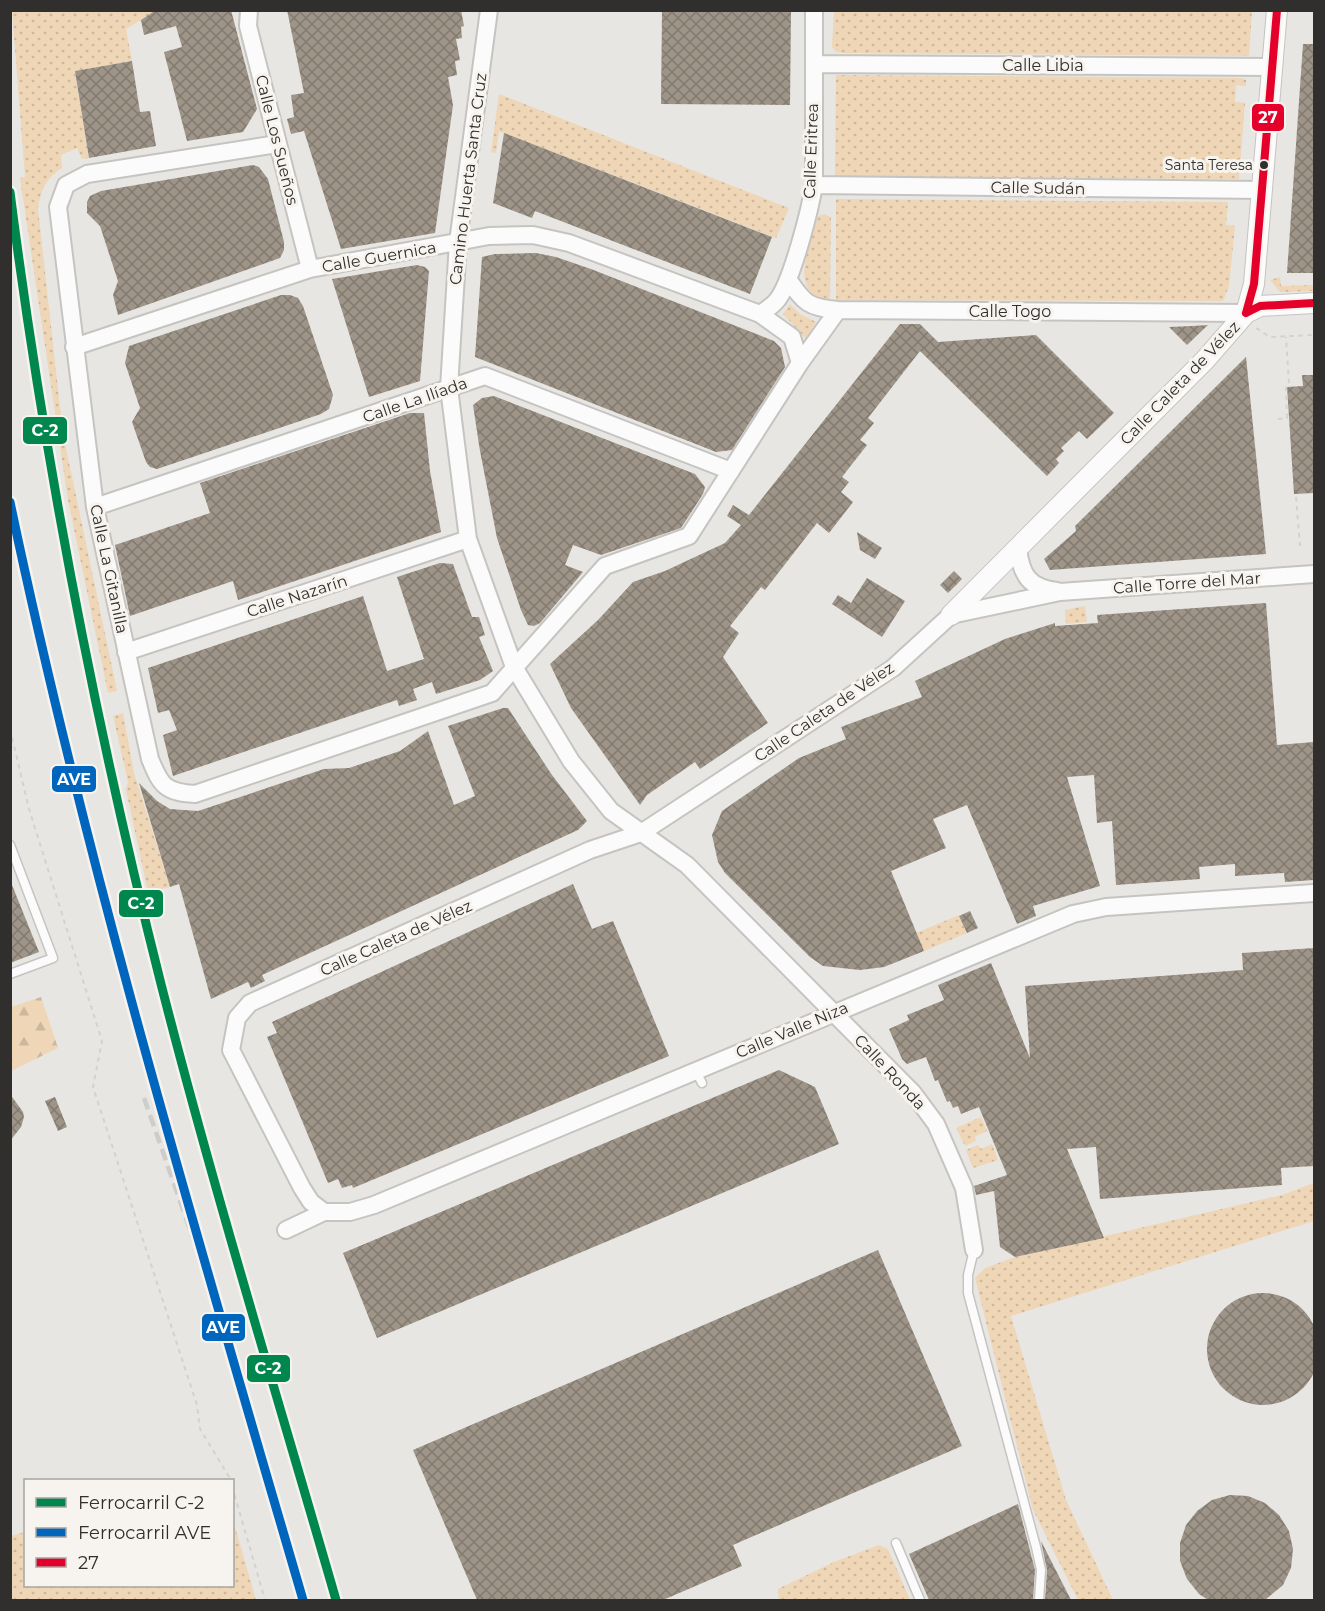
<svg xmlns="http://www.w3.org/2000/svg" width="1325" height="1611" font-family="Montserrat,sans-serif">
<defs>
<pattern id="grass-dots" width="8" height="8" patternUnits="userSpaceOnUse" patternTransform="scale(1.5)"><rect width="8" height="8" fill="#eed6b6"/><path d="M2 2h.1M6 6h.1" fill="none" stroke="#ccb89d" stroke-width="1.8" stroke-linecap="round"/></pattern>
<pattern id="forest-firs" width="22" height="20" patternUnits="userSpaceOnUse" patternTransform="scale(1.5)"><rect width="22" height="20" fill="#eed6b6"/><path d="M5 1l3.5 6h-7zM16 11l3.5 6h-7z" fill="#ccb89d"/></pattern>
<pattern id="building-cross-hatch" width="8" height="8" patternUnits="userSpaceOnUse" patternTransform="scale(1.5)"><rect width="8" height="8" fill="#9e9588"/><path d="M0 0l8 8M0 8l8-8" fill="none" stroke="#817a70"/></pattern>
</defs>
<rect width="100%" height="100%" fill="#e8e6e3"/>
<path fill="url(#grass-dots)" d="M12,11h144l-30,18 6,32 -57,10 14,87 -7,1 -5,-11 -16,7 1,13c-17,11 -21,22 -24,41l25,225 54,257 -9,2 -40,-193 -48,-322 5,-1z
M834,11v-1l418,1 -3,45 -404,-3 -9,-1 -4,-5z
M836,75l406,3 4,2v6l-10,-1 -1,17 10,1 -6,76 -404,-2z
M499,94l290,114 -13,30 -272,-105 -5,-1 -3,21 -5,-1z
M836,199l392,3 -2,23 9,1 -6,60 -6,15 -387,-1z
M824,214l7,3 -1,83c-45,-6 -19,-56 -12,-84z
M1280,277l1,9 33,-1v6l-34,1 -10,-12z
M790,304l10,10 16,8 -10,17 -23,-25z
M1085,606l2,16 -21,2 -1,-14z
M123,713l11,60 36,114 -22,5 -22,-102 2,-8 -15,-66z
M959,915l8,18 -43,18 -8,-18z
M981,1117l6,14 -12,6 1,4 -11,5 -9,-18z
M992,1144l6,16 -25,8 -7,-18 12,-5 3,4z
M1314,1183v38l-303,95 55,184 47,100h-35l-45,-90 -58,-232 10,-10 30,-11 267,-62z
M233,1520l23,80h-245v-64l14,-4 1,54h206z
M879,1545l9,4 22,51h-131l-1,-11 56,-27z"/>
<path fill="url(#forest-firs)" d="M41,997l17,51 -47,23v-64z"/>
<path fill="url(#building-cross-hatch)" d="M156,10h75l26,99 -14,23 -56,9 -23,-89 18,-5 -6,-21 -32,9 -3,-15z
M287,10h174l3,16 -3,1 1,11 -6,1 4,21 -5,1 2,14 -9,2 5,28 -18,128 -94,16 -37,-118 -13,3 -4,-15 7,-2 -3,-22 13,-2z
M662,10h129l-1,95 -129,-1z
M1303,44h11v229h-27z
M132,61l8,51 10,-1 6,35 -67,12 -14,-87z
M504,133l268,104 -22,57 -215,-83 -3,7 -39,-15z
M253,165l6,2 9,12 16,63v8l-4,8 -162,57 -5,-20 5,-14 -18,-55 -13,-13v-11l3,-6 11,-5z
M536,253l20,4 35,12 183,72 7,7 4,19 -53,83 -16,2 -241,-95 7,-100 13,-3z
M417,265l8,2 4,4 -9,110 -51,16 -37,-118z
M281,295h9l8,3 5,8 30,89 -4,14 -8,5 -164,55 -7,-2 -4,-5 -14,-40 8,-14 -15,-45 4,-17z
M900,324h20l18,18 98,-7 78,78 -27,26 -8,-8 -18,17 3,3 -8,8 3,4 -12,13 -127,-125 -52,67 6,5 -14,17 7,5 -25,32 7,5 -8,10 12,10 -24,31 -12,-10 -52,67 -4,-3 -31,39 9,7 -16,24 45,66 -68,46 -5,-7 -48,33 -7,10 -69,-97 -21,-44 48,-44 35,-38 32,-11 60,-28 16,-18 -14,-9 6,-11 16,10z
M1208,325l-21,20 -18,-18 23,-1z
M1246,357l20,197 -216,16 -6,-11 32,-28 -1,-5z
M1302,375h12v118l-20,1 -7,-107 16,-1z
M494,396l201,78 10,13 -2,7 -22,34 -80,27 -28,-10 -8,20 18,7 -43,51 -6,3 -6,-1 -7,-15 -24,-72 -17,-87 -7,-46 9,-7z
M410,413h14l6,58 11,61 -203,68 -5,-19 -103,35 -15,-71 95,-32 -10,-30z
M857,532l25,16 -7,11 -15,-9z
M440,563l13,1 19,53h7l6,18 -6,2 14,34 -13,9 -44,14 -4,-12 -19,7 4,11 -18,6 -2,-6 -224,76 -10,-41 14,-5 -8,-20 -11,3 -10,-45 215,-72 24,75 37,-12 -27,-82z
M954,571l8,8 -14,14 -8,-8z
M867,578l38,23 -23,36 -50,-33 6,-9 13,8z
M1266,603l11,142 37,-3v138l-29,2 -1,-9 -49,3v-12l-36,3 1,12 -84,6 -4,-64 -15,2 -3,-48 -27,2 33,109 -67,20 3,10 -19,8 -50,-119 -34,14 13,29 -55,23 33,80 -40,16 -24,3 -37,-4 -13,-9 -85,-84 -7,-11 -6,-27 10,-24 77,-53 47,-19 -5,-12 81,-30 -7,-16 90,-42 50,-16v3l43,-3 -1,-8z
M503,708h5l44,67 35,46 -9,9 -316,145 3,6 -14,7 -3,-6 -37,17 -32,-115 -9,3 -31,-104 18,18 13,8 28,2 126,-42 25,-1 51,-17 28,-20 26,74 21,-9 -27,-70z
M10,880l29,72 -29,11z
M573,884l19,45 21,-8 56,135 -316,132 -1,-3 -10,3 -4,-9 -10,4 -61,-146 10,-4 -5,-11z
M970,911l8,17 -11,5 -8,-17z
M1314,948v218l-33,2 1,17 -182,14 -4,-52 -29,2 37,89 -89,19 -15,-10 -6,-56 -18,4 -2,-9 33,-11 -28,-68 -18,7 -3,-8 -5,2 -3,-7 -3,1 -9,-22 -3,1 -9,-24 -19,7 -5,-5 -13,-30 20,-9 -2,-5 37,-15 -6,-15 53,-22 39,95 -5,-72 218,-16 -1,-17z
M779,1070l36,17 24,57 -462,194 -34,-85z
M10,1094l13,18 1,5 -3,10 -11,14z
M55,1097l12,30 -9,4 -13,-30z
M878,1250l84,196 -229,99 9,21 -79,34h-186l-64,-150z
M1207 1349a56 56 0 1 1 112 0a56 56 0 1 1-112 0Z
M1230,1495l18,1 17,7 14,12 10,16 4,18 -2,19 -8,17 -18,15h-57l-9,-6 -12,-15 -7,-18v-18l6,-18 11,-14 15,-11z
M1018,1504l17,66 -2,30h-104l-20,-46z
M1041,1541l30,59h-26l2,-30z"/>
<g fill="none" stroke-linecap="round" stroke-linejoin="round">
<g stroke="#c5c4c1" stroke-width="11">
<path id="service" d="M10,845l43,113 -43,16
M696,1071l6,12
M974,1250l-6,25v18l68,254 5,23 -2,30
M896,1543l24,57"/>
</g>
<g stroke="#c5c4c1" stroke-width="20">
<path id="minor" d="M249,10l-1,16 62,243
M489,10l-31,232 -9,146 19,151 46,128 57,94 40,50 76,54 226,228 23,31 28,64 10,62
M814,64l459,3
M814,185l448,5
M788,279c16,24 21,29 50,31l408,3
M760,314c6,-4 14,-9 18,-15 14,-19 32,-89 36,-114v-175
M74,347l236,-78 179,-33 44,-1 36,8 191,71 32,23 8,26 -111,173 -84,30 -113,127 -297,101c-30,-2 -34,-8 -45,-35l-55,-252 -37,-300 8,-22 21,-11 190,-30
M800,363l38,-53
M95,507l390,-131 246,95
M1018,548c3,27 11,40 39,43
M126,652l342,-113
M324,1212l-13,-10 -9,-14 -71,-138 6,-32 13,-15 340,-153 51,-17 252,-165 58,-53 109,-23 254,-18
M286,1230l38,-18h26l24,-7 699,-291 33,-7 208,-14"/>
</g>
<g stroke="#c5c4c1" stroke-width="22">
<path id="tertiary" d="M1246,313l14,-7 54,-3
M951,615l254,-255 41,-47 8,-29 23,-274"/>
</g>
<path stroke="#d3d2d2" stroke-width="2" stroke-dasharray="4.5 4.5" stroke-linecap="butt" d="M1256,328l14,9 44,-2
M1278,419l9,-1 -1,-30 3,-4 -3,-47
M1296,497l4,49
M10,729l19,80 73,232 -9,46 104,318 3,24 31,51
M232,1486l33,114"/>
<use href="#service" stroke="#fcfbfb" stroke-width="8"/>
<use href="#minor" stroke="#fcfbfb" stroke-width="16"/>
<use href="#tertiary" stroke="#fcfbfb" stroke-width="20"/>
<path stroke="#cecdcd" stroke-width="4.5" stroke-dasharray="12 6" stroke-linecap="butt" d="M144,1098l81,232"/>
<g stroke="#f7f3ee" stroke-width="12">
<path id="bus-1" d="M1246,313l8,-29 23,-274
M1246,313l14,-7 54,-3"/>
</g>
<use href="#bus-1" stroke="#e4002b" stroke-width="8"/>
<g stroke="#f7f3ee" stroke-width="14">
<path id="rail-1" d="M10,192c34,267 85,531 151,792 53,207 116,411 175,616"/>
</g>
<g stroke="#f7f3ee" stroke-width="14">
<path id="rail-2" d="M10,502c78,372 187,734 293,1098"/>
</g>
<use href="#rail-1" stroke="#00874d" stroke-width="9"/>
<use href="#rail-2" stroke="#0065bd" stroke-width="9"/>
</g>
<circle fill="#302f2d" stroke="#f7f3ee" stroke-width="2" cx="1264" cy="165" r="5"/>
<g text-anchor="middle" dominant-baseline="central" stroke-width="6" stroke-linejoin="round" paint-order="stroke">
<g font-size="14" fill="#302f2d" stroke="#f7f3ee" text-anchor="end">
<text x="1253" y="165">Santa Teresa</text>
</g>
<g font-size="16" fill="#302f2d" stroke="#f7f3ee">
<text x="1043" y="65">Calle Libia</text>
<text transform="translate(277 140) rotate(76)">Calle Los Sueños</text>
<text transform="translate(811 151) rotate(-88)">Calle Eritrea</text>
<text transform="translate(468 179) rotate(-83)">Camino Huerta Santa Cruz</text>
<text transform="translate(1038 188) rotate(1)">Calle Sudán</text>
<text transform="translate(379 257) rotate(-10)">Calle Guernica</text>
<text x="1010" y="311">Calle Togo</text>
<text transform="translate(1180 383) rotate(-46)">Calle Caleta de Vélez</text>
<text transform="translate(415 400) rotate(-19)">Calle La Ilíada</text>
<text transform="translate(109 569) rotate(78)">Calle La Gitanilla</text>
<text transform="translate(1187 583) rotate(-4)">Calle Torre del Mar</text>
<text transform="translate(297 596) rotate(-18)">Calle Nazarín</text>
<text transform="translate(824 712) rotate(-34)">Calle Caleta de Vélez</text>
<text transform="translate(396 938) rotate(-24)">Calle Caleta de Vélez</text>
<text transform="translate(792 1030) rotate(-23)">Calle Valle Niza</text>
<text transform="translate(890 1072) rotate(47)">Calle Ronda</text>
</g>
</g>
<g stroke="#f7f3ee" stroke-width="2">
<rect x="1251" y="103" width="34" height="29" rx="6" fill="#e4002b"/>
<rect x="22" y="416" width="46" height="29" rx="6" fill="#00874d"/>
<rect x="51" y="765" width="46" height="28" rx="6" fill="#0065bd"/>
<rect x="118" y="889" width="46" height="29" rx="6" fill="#00874d"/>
<rect x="201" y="1313" width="45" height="29" rx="6" fill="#0065bd"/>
<rect x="246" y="1354" width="45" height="29" rx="6" fill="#00874d"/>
</g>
<g font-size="16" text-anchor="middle" font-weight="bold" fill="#fff">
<text x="1268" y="123">27</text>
<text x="45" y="436">C-2</text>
<text x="74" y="785">AVE</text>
<text x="141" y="909">C-2</text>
<text x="223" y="1333">AVE</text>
<text x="268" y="1374">C-2</text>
</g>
<rect width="1325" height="1611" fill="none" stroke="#302f2d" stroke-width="24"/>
<rect x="24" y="1479" width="210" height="108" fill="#f7f3ee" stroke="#a7a5a1" stroke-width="1.5"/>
<rect x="36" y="1498" width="30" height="9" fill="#00874d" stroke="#a7a5a1" stroke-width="1.5"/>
<text x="78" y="1509" font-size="18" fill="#302f2d">Ferrocarril C-2</text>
<rect x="36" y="1528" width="30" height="9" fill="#0065bd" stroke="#a7a5a1" stroke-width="1.5"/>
<text x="78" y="1539" font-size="18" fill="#302f2d">Ferrocarril AVE</text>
<rect x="36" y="1558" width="30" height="9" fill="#e4002b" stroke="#a7a5a1" stroke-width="1.5"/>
<text x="78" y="1569" font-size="18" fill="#302f2d">27</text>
</svg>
